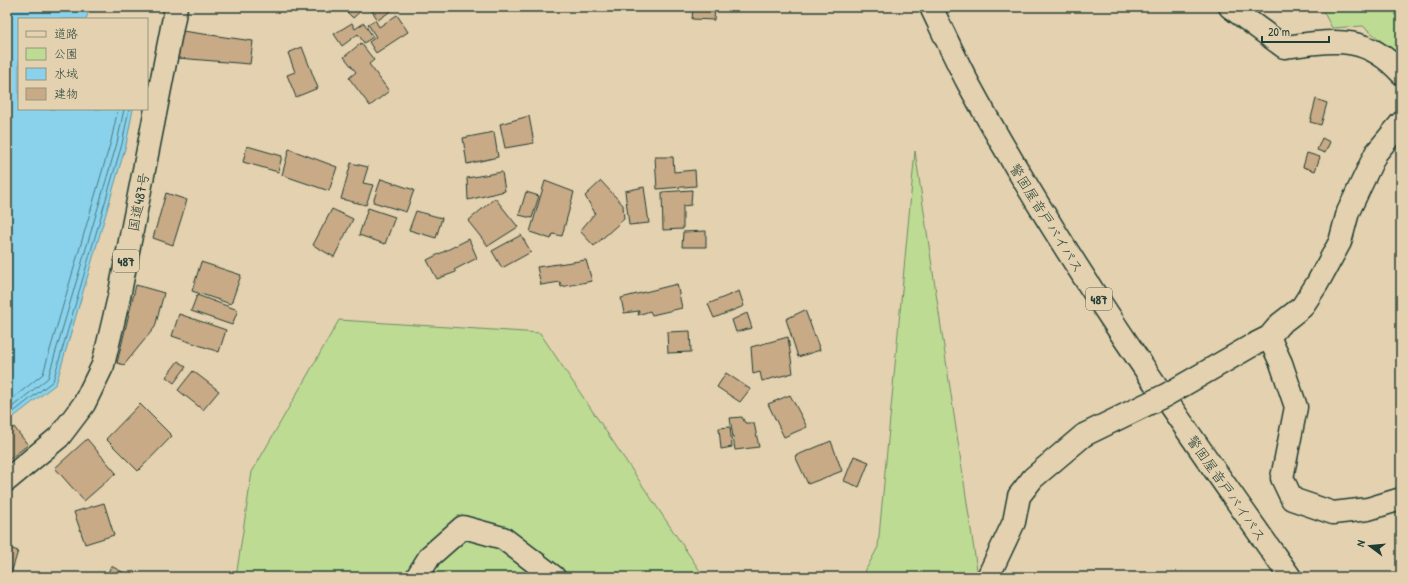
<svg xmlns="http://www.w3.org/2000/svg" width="1408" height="584" font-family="'Patrick Hand','Klee One',sans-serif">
<rect width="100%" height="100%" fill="#e4d1af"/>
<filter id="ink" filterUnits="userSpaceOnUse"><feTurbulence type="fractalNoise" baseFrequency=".025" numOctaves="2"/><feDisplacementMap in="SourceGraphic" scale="8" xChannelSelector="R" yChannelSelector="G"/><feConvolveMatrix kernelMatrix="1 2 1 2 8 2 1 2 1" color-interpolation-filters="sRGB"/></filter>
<g filter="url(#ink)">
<path fill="#bddb93" stroke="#6e8c64" d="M1321,7h80v50l-38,-31 -31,2z
M915,151l63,426h-116l16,-30z
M339,320l201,13 164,244h-468l16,-105z"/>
<path fill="#8ad2ec" stroke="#5f96a2" d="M7,7h83l-4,12h-67v90h114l-7,36 -70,239 -49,38z"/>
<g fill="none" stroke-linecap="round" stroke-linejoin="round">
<path stroke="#4a797e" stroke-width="1" d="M7,403l36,-29 68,-233 7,-32
M7,411l41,-33 69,-235 7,-34
M7,417l46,-36 69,-237 7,-35"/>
</g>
<path fill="#c8aa86" stroke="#1f3d34" d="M346,7h19l-12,11 -9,-9z
M371,7h23l1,1 -17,12 -8,-12z
M693,7h22l-1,13 -22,-1z
M397,15l11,17 -32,21 -7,-11 7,-5 -8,-13 7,-4 4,7z
M352,23l3,6 9,-6 9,14 -9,6 -6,-9 -16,12 -8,-12z
M182,31l71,10 -3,23 -72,-6z
M361,43l13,17 -5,4 20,27 -19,15 -21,-28 7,-6 -12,-15z
M302,47l16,41 -22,9 -9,-22 8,-3 -7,-19z
M1316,99l11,4 -6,22 -11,-3z
M529,116l5,27 -29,5 -5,-24z
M494,132l4,25 -31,7 -4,-26z
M1322,138l8,4 -5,11 -8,-3z
M247,146l35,10 -4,16 -35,-10z
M289,149l48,18 -8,24 -47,-16z
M1307,153l13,4 -5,14 -12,-4z
M655,157h18l1,15 21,-2 1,16 -39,3z
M351,163l17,4 -5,16 10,2 -7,20 -25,-6z
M502,172l3,19 -37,9 -1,-22z
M381,179l33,11 -8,22 -33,-10z
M545,181l29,11 -12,44 -9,-2 -2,5 -21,-7z
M601,181l22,24 1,14 -30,27 -14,-15 15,-18 -10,-17z
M644,187l5,36 -20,2 -4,-34z
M692,190l-1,15 -8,1v23l-20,1 -1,-38z
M526,192l13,4 -7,22 -13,-3z
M166,193l21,7 -14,45 -20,-7z
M495,198l23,29 -30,19 -20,-25z
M368,208l27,9 -10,27 -26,-9z
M332,209l21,10 -19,38 -21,-12z
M416,211l26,7 -6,20 -27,-8z
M706,231v16h-24l1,-15z
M521,235l10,17 -29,16 -10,-17z
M469,239l8,19 -23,12 2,2 -19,7 -10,-19z
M586,260l6,21 -31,6 -1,-5 -19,3 -4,-18z
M201,262l40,13 -10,29 -39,-13z
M677,284l5,24 -30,7 -2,-4 -12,4 1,-4 -15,2 -3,-15z
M136,285l28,8 -9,34 -31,38 -7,-2z
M739,291l5,15 -30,12 -6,-14z
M197,295l41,15 -6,15 -41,-14z
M805,310l15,40 -22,7 -12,-38z
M747,313l5,15 -16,4 -4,-12z
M179,314l47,16 -7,22 -47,-16z
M690,331l1,21 -23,1 -1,-21z
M788,337l5,36 -31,8 -2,-9 -7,2 -2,-27z
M178,361l8,6 -12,16 -8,-6z
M193,371l26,20 -16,19 -25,-20z
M726,373l24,16 -10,13 -23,-15z
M790,395l17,32 -23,10 -16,-33z
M140,404l32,32 -34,35 -32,-32z
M742,417l3,6h9l5,24 -24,3 -5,-32z
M14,427l14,18 -21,16v-29z
M730,427l2,20 -11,2 -2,-21z
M87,439l29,34 -32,28 -29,-33z
M831,441l11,30 -34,13 -13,-28z
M854,456l15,6 -10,25 -15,-6z
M104,503l10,32 -29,9 -11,-32z
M7,547l11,4 -8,26h-3z
M111,566l21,11h-26z"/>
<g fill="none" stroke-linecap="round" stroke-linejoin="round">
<g stroke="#1f3d34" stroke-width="25">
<path id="street" d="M1230,7l54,40c49,-6 81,-14 117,26
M1269,337l12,26 15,44 -14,71 10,21 41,14 35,-4 33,-10
M1257,343l12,-6 11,-13 22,-17 15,-23 23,-42 8,-30 28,-59 25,-30
M417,577l13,-21 33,-29 40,11 51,39
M988,577l26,-55 5,-26 14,-18 51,-43"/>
</g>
<g stroke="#1f3d34" stroke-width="25">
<path id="highway" d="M931,7c12,25 24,51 37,76 94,173 209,334 322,494
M7,480l52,-43 25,-33 19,-39 16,-68 57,-290"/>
</g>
<use href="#street" stroke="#e4d1af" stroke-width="22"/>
<use href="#highway" stroke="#e4d1af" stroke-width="22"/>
<g stroke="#1f3d34" stroke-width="25" stroke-linecap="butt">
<path id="street-bridge" d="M1084,435l82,-40 85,-49"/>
</g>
<use href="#street-bridge" stroke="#e4d1af" stroke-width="22"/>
</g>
</g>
<g text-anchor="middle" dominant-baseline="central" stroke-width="3" stroke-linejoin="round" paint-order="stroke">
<g fill="#e4d1af" stroke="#5a6959" stroke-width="1">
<rect x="113" y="250" width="26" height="22" rx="3"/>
<rect x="1086" y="288" width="26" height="22" rx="3"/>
</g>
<g font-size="13" font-weight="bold" fill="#1f3d34">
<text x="126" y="261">487</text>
<text x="1099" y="299">487</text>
</g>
<g font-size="14" fill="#1f3d34" stroke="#e4d1af">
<text transform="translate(138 202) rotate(-79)">国道487号</text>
<text transform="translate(1047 218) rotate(58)">警固屋音戸バイパス</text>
<text transform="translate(1227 488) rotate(55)">警固屋音戸バイパス</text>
</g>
</g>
<rect width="1408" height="584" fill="none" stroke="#e4d1af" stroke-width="24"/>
<rect x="12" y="12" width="1384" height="560" fill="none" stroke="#1f3d34" stroke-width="1.5" filter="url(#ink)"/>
<rect x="18" y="18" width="130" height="92" fill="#e4d1af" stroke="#95967e"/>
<rect x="26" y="31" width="20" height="6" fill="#e4d1af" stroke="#95967e"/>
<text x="54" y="38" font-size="12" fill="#1f3d34">道路</text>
<rect x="26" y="48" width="20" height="12" fill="#bddb93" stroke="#95967e"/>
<text x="54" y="58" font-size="12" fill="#1f3d34">公園</text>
<rect x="26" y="68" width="20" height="12" fill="#8ad2ec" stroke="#95967e"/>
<text x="54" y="78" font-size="12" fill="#1f3d34">水域</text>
<rect x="26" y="88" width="20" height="12" fill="#c8aa86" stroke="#95967e"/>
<text x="54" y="98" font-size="12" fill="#1f3d34">建物</text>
<g transform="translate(1370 546) rotate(286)" stroke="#e4d1af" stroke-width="3" paint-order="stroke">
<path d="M0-3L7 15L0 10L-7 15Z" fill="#1f3d34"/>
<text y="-6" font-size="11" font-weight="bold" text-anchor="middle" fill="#1f3d34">N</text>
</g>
<path d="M1262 36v6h67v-6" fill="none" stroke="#1f3d34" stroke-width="2"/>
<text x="1268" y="36" font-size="12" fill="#1f3d34" stroke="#e4d1af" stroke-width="3" paint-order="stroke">20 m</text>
</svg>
